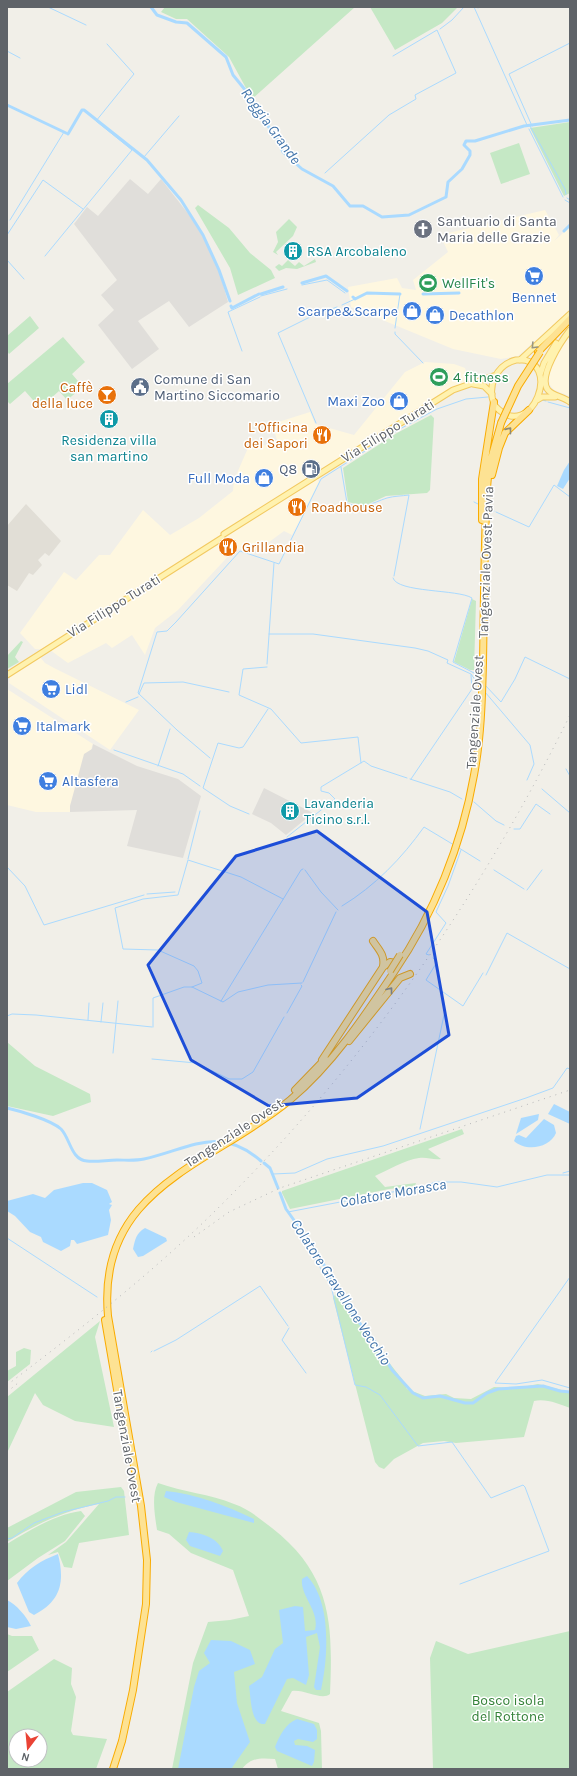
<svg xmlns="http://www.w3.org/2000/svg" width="577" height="1776" font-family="Karla,sans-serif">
<rect width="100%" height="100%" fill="#f1efe8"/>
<path fill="#fef7e0" d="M545,210l14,25 -5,6 16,-14v83l-52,46 -17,3 -48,-10 -102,-42 -3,-20 49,-9 5,10 14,2 -3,-10 35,-28 -8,-17z
M570,336v60l-16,-6 -4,-5 -2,-8 8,-22z
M425,362l29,2 11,4 4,12 -23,11 -131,82 4,9 -27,53 -8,-4 -27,20 -22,-2 -57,61 -23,18 -10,27 -13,-20 -20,13 -6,-5 -38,20 -18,-13 -15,-1 -15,-16 44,-61 12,8 23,-25h11l33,-45 27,25 29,-17 34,-27 1,-11 14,-32 30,-5 -6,-19 38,-12 5,12 39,11 51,-63z
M40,657l5,6 9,5 85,42 -29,40 -101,-67 1,-8z
M7,689l86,55 -23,62v6h-34l-29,-7z"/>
<path fill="#e0deda" d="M130,179l18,15 13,-15 29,37 12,19 17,35 9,32 -39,25 -20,-26 -31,20 21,28 -27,20 -34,-44 16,-15 -13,-15 16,-15 -43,-56 13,-17 11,9z
M93,744l44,22 41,13 23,17 -18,62 -56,-12 10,-36 -67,2v-6l14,-52 8,-5z
M264,788l49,25 -27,22 -15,-12 -19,-9z"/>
<path fill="#e1ded6" d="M26,504l35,37 -12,15 -4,-3 -7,7 4,5 -9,10 -4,-2 -12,18 -10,-6v-59z"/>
<path fill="#c5e8c5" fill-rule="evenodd" d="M165,7h190l-103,92 -23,-42 -42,-38h-11l-15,-7z
M370,7h88l-16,16 -47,27z
M570,122v71l-6,3 -34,-68z
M519,143l11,31 -29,10 -11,-31z
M198,205l31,23 21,25 21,17 4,8 -37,17 -8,-27 -35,-60z
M289,219l8,8 -4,9 -17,16 2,3 -5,-3 5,-10 -2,-10z
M315,259l1,3 -19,7 -11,-1 -7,3 -4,-4 4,-3 3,2 6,-6 7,6 4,-4 5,4z
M30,316l9,12 -30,26 -2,-3v-15z
M63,337l22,25 -13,12 11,13 -16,13 -8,-9 -19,17 -15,-17 -15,13 -3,-3v-17z
M431,415l3,3 -4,72 -3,3 -41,3 -22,10 -16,-4 -5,-34 54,-35z
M472,599l4,2 -2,69h-4l-16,-8z
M21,641l2,1 -8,15 4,5 -12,7v-13z
M7,1042l28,24 55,28 1,8 -38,14 -46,-10z
M462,1129l2,5 -36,15 13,10c-8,1 -14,-2 -22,-1 -14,2 -31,12 -44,18l10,11 31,-4 -1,3 -26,3 -99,20 -8,-16v-2z
M336,1293l6,2 16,28 44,56 5,10 18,7 21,-2 8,4 17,1 23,-12 23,1 21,-4 32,8v16c-10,-4 -25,-10 -36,-7l-10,36 -68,6 -12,-2 -21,2 -29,16 -10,10 -5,-2 -4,-5 -42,-164z
M100,1321l-5,16 19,90 -39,-6 -32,-16 -8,-12 -28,60v-56z
M24,1348l7,2 -1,14 -23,18v-11l9,-5v-14z
M158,1483c25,9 52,11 76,21 15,5 26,15 38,24 60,47 61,96 58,166 -8,7 -26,-5 -38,-3l-11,20 38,12 2,8 1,38h-44l-3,-10c-13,-1 -24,-2 -33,10h-70l21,-106 15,-41 22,-2 19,-4 -16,-46 -42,-17 -22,-19 -12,-4c-2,-14 -6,-34 1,-47z
M121,1487l3,4 5,44 -50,8 -7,25 -8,-1 -6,-15 -10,3 18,-13 33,-38c-33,6 -63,20 -92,38v-14l69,-36z
M81,1511l4,5 -20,25 -27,17 -31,23v-37c23,-14 47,-29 74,-33z
M570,1631v138h-137l-3,-111 6,-17 32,13z
M7,1634l5,2h20l7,14 -32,22z
M54,1659l18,9 -1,16 5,13 -5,34 2,4 34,4 -11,30h-89v-77zM16,1736h24v24h-24z"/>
<path fill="#aadaff" d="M570,461v17l-7,11 -6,-3 7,-16z
M554,1104l16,8v12l-22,-10z
M539,1114l-1,6 -22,14 5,-16z
M544,1119l10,6 2,8c-6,15 -30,19 -42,8l2,-5 3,-1 7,3z
M83,1183h9l15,7 5,12 -3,2 3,1 -3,5 2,10 -3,15 -31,9 -3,-4h-3l-1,6 -9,5 -18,-9 -2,-5 -11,-5 -15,-16 -8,-5v-10l26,-7 12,4 9,-8z
M145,1228l21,10 1,3 -24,15 -5,1 -5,-8c2,-9 3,-16 12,-21z
M166,1491c30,3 61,15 88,28v4l-78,-21 -12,-5z
M189,1532c13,1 29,6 34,19l-3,5 -30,-10 -4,-6z
M58,1554c7,28 3,47 -24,61l-5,-3 -12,-29c10,-14 25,-23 41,-29z
M307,1576c25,26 21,82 14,114h-5l-2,-3 6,-40 -3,-14 -11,4 3,38 -3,10 -13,-7 -6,1 -22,45c-15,2 -14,-28 -16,-38l13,-9 13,-28 8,-6 -4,-33 16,-4 8,1 2,24 10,-1c5,-19 -15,-34 -13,-51z
M7,1600c9,4 20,17 24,26l-15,3 -9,-2z
M211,1640l20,1 19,9 5,14 -21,8 3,31 13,39 -19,27h-53l16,-82 5,-16 11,-8 -6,-10z
M297,1719l17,5 3,6v9l-4,3 -15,-3 -4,2 1,4 12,1 8,4 -1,12 -2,4 -35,-15 -2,-4c5,-12 10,-23 22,-28z"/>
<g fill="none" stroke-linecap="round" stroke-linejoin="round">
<path stroke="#aadaff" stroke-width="1" d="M48,7l38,18
M474,7l53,118
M478,7v1
M440,29l12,-9 12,-13
M7,51l13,7
M530,126l35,63 1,5
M532,126l-23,-52 61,-31
M529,129l34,68
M144,157l35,-41
M325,173l64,-58 27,-16 -1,-4 41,-22 -19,-43 -44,26
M567,198l3,2
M565,200l5,3
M10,220l54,-88
M7,235l36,-55 40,29
M45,256l87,-106 -36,-29 38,-47 -27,-30
M7,260l17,19
M302,285l25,-5 18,13
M261,296l26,-7
M342,305l13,-6
M395,328l5,-34
M395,332v2l28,29
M242,351l-14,-39 32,-15
M542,400l4,1
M548,402l22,6
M316,423l-38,-90 32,-16 27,-10
M341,467l6,36c15,7 25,0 40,-5 7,-2 15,-2 22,-3l-15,81
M474,502l4,2
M491,511h3
M496,512l33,15 25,-42 16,12
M393,578c4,15 65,11 79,20l-19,64 21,11 5,5
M269,634h44l102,14 13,3 20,9 -1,3 24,11 8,11
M267,664l7,-101
M267,667l-24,2 -4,26 32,14 30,34 57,-6 3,26
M485,685l16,17 14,-23 10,-22 45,22
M485,692l45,53 4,19 -7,16
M139,694l5,-11 39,-1 46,10
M126,702l12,-5
M114,750l69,24 17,12
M210,758l-33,-28 -39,-37 19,-61 10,-1 9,-9 64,-71 39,13 42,-85 77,-49 39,-21 29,-10 22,-2
M158,766l12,-37
M566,769l4,7
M410,779l40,13 12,7
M411,779l61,-90 -1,-14
M542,789l28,24
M474,802l22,19 8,4
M249,814l-19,-8 -27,-18 15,-45 21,5 4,-1 25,-38
M514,829h6l16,-25 14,10
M287,837l48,-38 -6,-6 -8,-2v-4l43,-26 7,5 36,12
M459,848l21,13
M188,859l12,-48
M7,867l18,19 19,39 100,-30
M305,870l16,22 17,18
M494,870l30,19
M527,890l15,-20
M147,894l28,-2
M342,906c33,-20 60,-48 82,-79l30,18
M429,955l-3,-1 20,-31 -10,-11 12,-26 13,-36
M433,958l4,4 -11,18 37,26 20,-33
M486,975l21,-42 63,36
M303,982l33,-70
M192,987l10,-4 -4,-12 -4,-5 -36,-16 -35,-1 -8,-41 28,-9 35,-4 10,-35 53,17 42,22
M221,1001l80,-131 2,-1
M287,1013l15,-27 -1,-1
M7,1016l5,-2 24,1 116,12
M88,1020l1,-17
M101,1022l2,-19
M153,1027v-29l31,-11h8l31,15 15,-10 30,-7 34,-2
M113,1053l5,-52
M152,1059l44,4 33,16h13l11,-7 31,-55
M420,1129l24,-114
M563,1173l7,-2
M273,1174l22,-1 32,-14 56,-13 143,-48 27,-10 14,-20 3,1
M288,1212l115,-22h13l19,-8h26l36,5 50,-12h23
M7,1238l90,59
M318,1254l-4,3 17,29 24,99 11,2 14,8 38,51 34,-4 39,56 32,-13 2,2 24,64 -89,33
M570,1277l-75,106 21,1 26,-4 28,8
M289,1328l-7,12 24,33
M154,1351l22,-11 84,-54 28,40
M151,1352l1,-1
M7,1539l5,-1 22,-15 29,-11 45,-11 8,-4h9"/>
<path stroke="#aadaff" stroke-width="3" d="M151,7l6,8 19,7 11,1 39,34 7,18 13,16 6,15 24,30 7,16 19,17 31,17 17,20h13l19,11 27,-2 37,-18 2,-15 14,-13 8,-14v-4l-6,-6 2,-4h9l49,-15 46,-6
M7,105l59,28
M68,134l14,-24h2l63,50 34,40 22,35 16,35 11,31
M564,231l6,-6
M302,283l24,-7 21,15
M261,294l22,-7
M423,294l36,-1
M353,297l2,2 12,-6 33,1
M231,306l1,2 27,-14
M7,1108c13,3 44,12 54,21 9,9 10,31 26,32 10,1 20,-1 30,-1 9,0 18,1 27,-1 46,-10 75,-35 117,2
M264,1163l6,5 8,20
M280,1193l6,16 32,45 24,44 22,31 12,14 16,27 21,23 10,5 17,-2 25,7h8l14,-10 11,-4 45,-3 17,5 10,1"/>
<g stroke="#f2c960" stroke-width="7">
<path id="major" d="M570,330c-8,10 -33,47 -22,60 5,6 16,7 22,12
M516,360c49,-4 16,86 -21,46 -9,-19 1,-41 21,-46z
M520,360l50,-46
M540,375l4,-12 12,-20
M473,384l11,2 8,8
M537,400l5,-3h13
M224,534l229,-144 43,-15
M7,675l215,-137"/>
</g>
<g stroke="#f9ab00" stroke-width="8">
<path id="highway" d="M538,352l32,-33
M492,475l7,-27 6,-15 24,-23
M482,520v-41l12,-77
M373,941c6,9 12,14 10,25
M349,1041l51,-63 10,-4
M322,1060l61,-93 7,-5 6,1
M295,1090l30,-31
M105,1320l15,87
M113,1769l9,-28 11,-51 13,-86 1,-44 -6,-54 -33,-190c-12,-129 104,-151 182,-216 42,-35 74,-83 104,-128 40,-58 68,-128 80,-197 7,-37 8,-75 9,-112 1,-58 1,-117 4,-175l2,-22 12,-43"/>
</g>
<use href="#major" stroke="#fff2af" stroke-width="5"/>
<use href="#highway" stroke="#fde293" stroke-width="6"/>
<path stroke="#b6b7b8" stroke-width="1" stroke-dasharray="1 5" stroke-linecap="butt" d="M194,1237l35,-25 51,-24 290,-98
M7,1385c79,-60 158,-122 227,-193 138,-139 249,-301 336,-477
M7,1392l11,-9"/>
<g stroke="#f9ab00" stroke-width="8" stroke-linecap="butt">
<path id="highway-bridge" d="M501,423l17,-37 22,-34
M390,971l10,-16"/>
</g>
<use href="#highway-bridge" stroke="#fde293" stroke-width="6"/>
</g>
<defs><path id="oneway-chevron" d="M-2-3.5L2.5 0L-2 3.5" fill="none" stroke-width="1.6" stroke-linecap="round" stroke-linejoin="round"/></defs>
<use stroke="#979581" href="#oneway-chevron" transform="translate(534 346) rotate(134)"/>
<g stroke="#8e8975">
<use href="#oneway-chevron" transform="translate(509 430) rotate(-51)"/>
<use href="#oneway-chevron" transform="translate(390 990) rotate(-52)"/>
</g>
<path fill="#1d4ed8" fill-opacity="0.2" stroke="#1d4ed8" stroke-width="3" stroke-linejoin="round" d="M317,831l110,81 22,123 -92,63 -88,8 -78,-46 -43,-95 88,-109z"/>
<defs>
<g id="church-disc" transform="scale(1)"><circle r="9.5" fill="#6b7280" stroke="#fff"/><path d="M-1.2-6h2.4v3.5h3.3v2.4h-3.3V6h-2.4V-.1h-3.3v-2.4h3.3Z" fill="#fff"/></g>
<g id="building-disc" transform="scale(1)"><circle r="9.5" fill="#0f9aa8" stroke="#fff"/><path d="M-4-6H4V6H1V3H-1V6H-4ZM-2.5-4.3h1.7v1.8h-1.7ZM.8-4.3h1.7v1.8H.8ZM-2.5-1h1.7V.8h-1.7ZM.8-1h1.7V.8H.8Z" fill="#fff"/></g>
<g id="supermarket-disc" transform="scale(1)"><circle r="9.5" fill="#3f7fe0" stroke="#fff"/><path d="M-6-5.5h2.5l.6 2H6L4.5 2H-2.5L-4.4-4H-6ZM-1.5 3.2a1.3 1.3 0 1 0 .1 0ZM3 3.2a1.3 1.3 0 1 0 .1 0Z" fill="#fff"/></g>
<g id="stadium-disc" transform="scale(1)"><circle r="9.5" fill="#2e9e5b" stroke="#fff"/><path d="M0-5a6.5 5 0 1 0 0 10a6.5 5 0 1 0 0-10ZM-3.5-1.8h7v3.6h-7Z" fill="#fff"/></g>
<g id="shop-disc" transform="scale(1)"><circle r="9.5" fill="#3f7fe0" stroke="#fff"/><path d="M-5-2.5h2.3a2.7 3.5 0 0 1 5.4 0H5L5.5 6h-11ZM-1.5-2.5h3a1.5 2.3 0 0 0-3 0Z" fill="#fff"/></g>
<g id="civic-disc" transform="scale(1)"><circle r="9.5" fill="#5c6f8a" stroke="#fff"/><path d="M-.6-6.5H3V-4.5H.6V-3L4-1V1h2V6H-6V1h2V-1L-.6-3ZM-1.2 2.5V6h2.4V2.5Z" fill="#fff"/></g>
<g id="bar-disc" transform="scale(1)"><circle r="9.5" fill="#e8710a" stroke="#fff"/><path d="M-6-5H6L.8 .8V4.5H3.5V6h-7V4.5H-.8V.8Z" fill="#fff"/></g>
<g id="restaurant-disc" transform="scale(1)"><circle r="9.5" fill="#e8710a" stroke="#fff"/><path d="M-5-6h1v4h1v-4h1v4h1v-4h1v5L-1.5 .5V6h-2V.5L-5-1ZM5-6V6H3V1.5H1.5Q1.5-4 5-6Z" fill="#fff"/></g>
<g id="fuel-disc" transform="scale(1)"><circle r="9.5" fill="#5c6f8a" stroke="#fff"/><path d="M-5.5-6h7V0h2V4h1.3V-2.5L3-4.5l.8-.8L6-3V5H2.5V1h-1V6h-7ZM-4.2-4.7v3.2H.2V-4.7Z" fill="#fff"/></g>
</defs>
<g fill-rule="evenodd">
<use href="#church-disc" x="423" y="229"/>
<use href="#building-disc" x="293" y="251"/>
<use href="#supermarket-disc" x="534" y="276"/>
<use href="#stadium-disc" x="428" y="283"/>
<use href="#shop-disc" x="412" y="311"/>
<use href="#shop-disc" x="435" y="315"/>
<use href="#stadium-disc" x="439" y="377"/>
<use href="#civic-disc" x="140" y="387"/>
<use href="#bar-disc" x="107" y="395"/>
<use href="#shop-disc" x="399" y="401"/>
<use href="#building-disc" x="109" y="419"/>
<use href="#restaurant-disc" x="322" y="435"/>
<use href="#fuel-disc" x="311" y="469"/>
<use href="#shop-disc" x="264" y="478"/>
<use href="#restaurant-disc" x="297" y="507"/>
<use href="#restaurant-disc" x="228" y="547"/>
<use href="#supermarket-disc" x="51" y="689"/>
<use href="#supermarket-disc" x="22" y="726"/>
<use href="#supermarket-disc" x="48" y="781"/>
<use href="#building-disc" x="290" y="811"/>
</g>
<g text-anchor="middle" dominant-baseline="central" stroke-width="3" stroke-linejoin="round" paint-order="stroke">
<g font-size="14" fill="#5b616d" stroke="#fff" text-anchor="start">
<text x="437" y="221">Santuario di Santa<tspan x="437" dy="16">Maria delle Grazie</tspan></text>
</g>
<g font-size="14" fill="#0d838f" stroke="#fff" text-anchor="start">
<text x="307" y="251">RSA Arcobaleno</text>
<text x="109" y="440" text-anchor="middle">Residenza villa<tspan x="109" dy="16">san martino</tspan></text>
<text x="304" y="803">Lavanderia<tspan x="304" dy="16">Ticino s.r.l.</tspan></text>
</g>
<g font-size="14" fill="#27864d" stroke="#fff" text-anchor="start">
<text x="442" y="283">WellFit's</text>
<text x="453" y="377">4 fitness</text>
</g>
<g font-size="14" fill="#366cbe" stroke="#fff" text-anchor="start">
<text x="534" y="297" text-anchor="middle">Bennet</text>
<text x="398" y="311" text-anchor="end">Scarpe&amp;Scarpe</text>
<text x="449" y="315">Decathlon</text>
<text x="385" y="401" text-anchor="end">Maxi Zoo</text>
<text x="250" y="478" text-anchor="end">Full Moda</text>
<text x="65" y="689">Lidl</text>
<text x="36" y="726">Italmark</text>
<text x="62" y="781">Altasfera</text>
</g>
<g font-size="14" fill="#4e5e75" stroke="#fff" text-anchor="start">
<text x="154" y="379">Comune di San<tspan x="154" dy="16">Martino Siccomario</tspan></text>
<text x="297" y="469" text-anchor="end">Q8</text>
</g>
<g font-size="14" fill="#c56008" stroke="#fff" text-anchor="end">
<text x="93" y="387">Caffè<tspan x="93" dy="16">della luce</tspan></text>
<text x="308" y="427">L’Officina<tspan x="308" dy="16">dei Sapori</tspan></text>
<text x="311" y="507" text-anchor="start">Roadhouse</text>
<text x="242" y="547" text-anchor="start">Grillandia</text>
</g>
<g font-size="14" fill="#5f6368" stroke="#fff">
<text transform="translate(388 431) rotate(-32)">Via Filippo Turati</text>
<text transform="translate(486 562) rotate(-88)">Tangenziale Ovest Pavia</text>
<text transform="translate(114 606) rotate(-32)">Via Filippo Turati</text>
<text transform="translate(475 712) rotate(-86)">Tangenziale Ovest</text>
<text transform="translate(234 1133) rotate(-33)">Tangenziale Ovest</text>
<text transform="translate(127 1446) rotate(80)">Tangenziale Ovest</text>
</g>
<g font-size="14" fill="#348238" stroke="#fff">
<text x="508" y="1700">Bosco isola<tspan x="508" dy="16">del Rottone</tspan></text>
</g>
<g font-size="15" font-style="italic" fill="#4174aa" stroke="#fff">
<text transform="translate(271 126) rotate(54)">Roggia Grande</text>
<text transform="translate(393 1193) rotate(-10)">Colatore Morasca</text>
<text transform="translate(341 1292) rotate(57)">Colatore Gravellone Vecchio</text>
</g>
</g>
<rect width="577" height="1776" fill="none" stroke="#5f6368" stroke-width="16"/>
<g transform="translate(28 1748) rotate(196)"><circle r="19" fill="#ffffff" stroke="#bfc1c3"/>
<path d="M0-3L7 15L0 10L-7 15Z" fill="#ea4335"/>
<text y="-6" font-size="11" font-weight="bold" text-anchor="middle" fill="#5f6368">N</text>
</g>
</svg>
